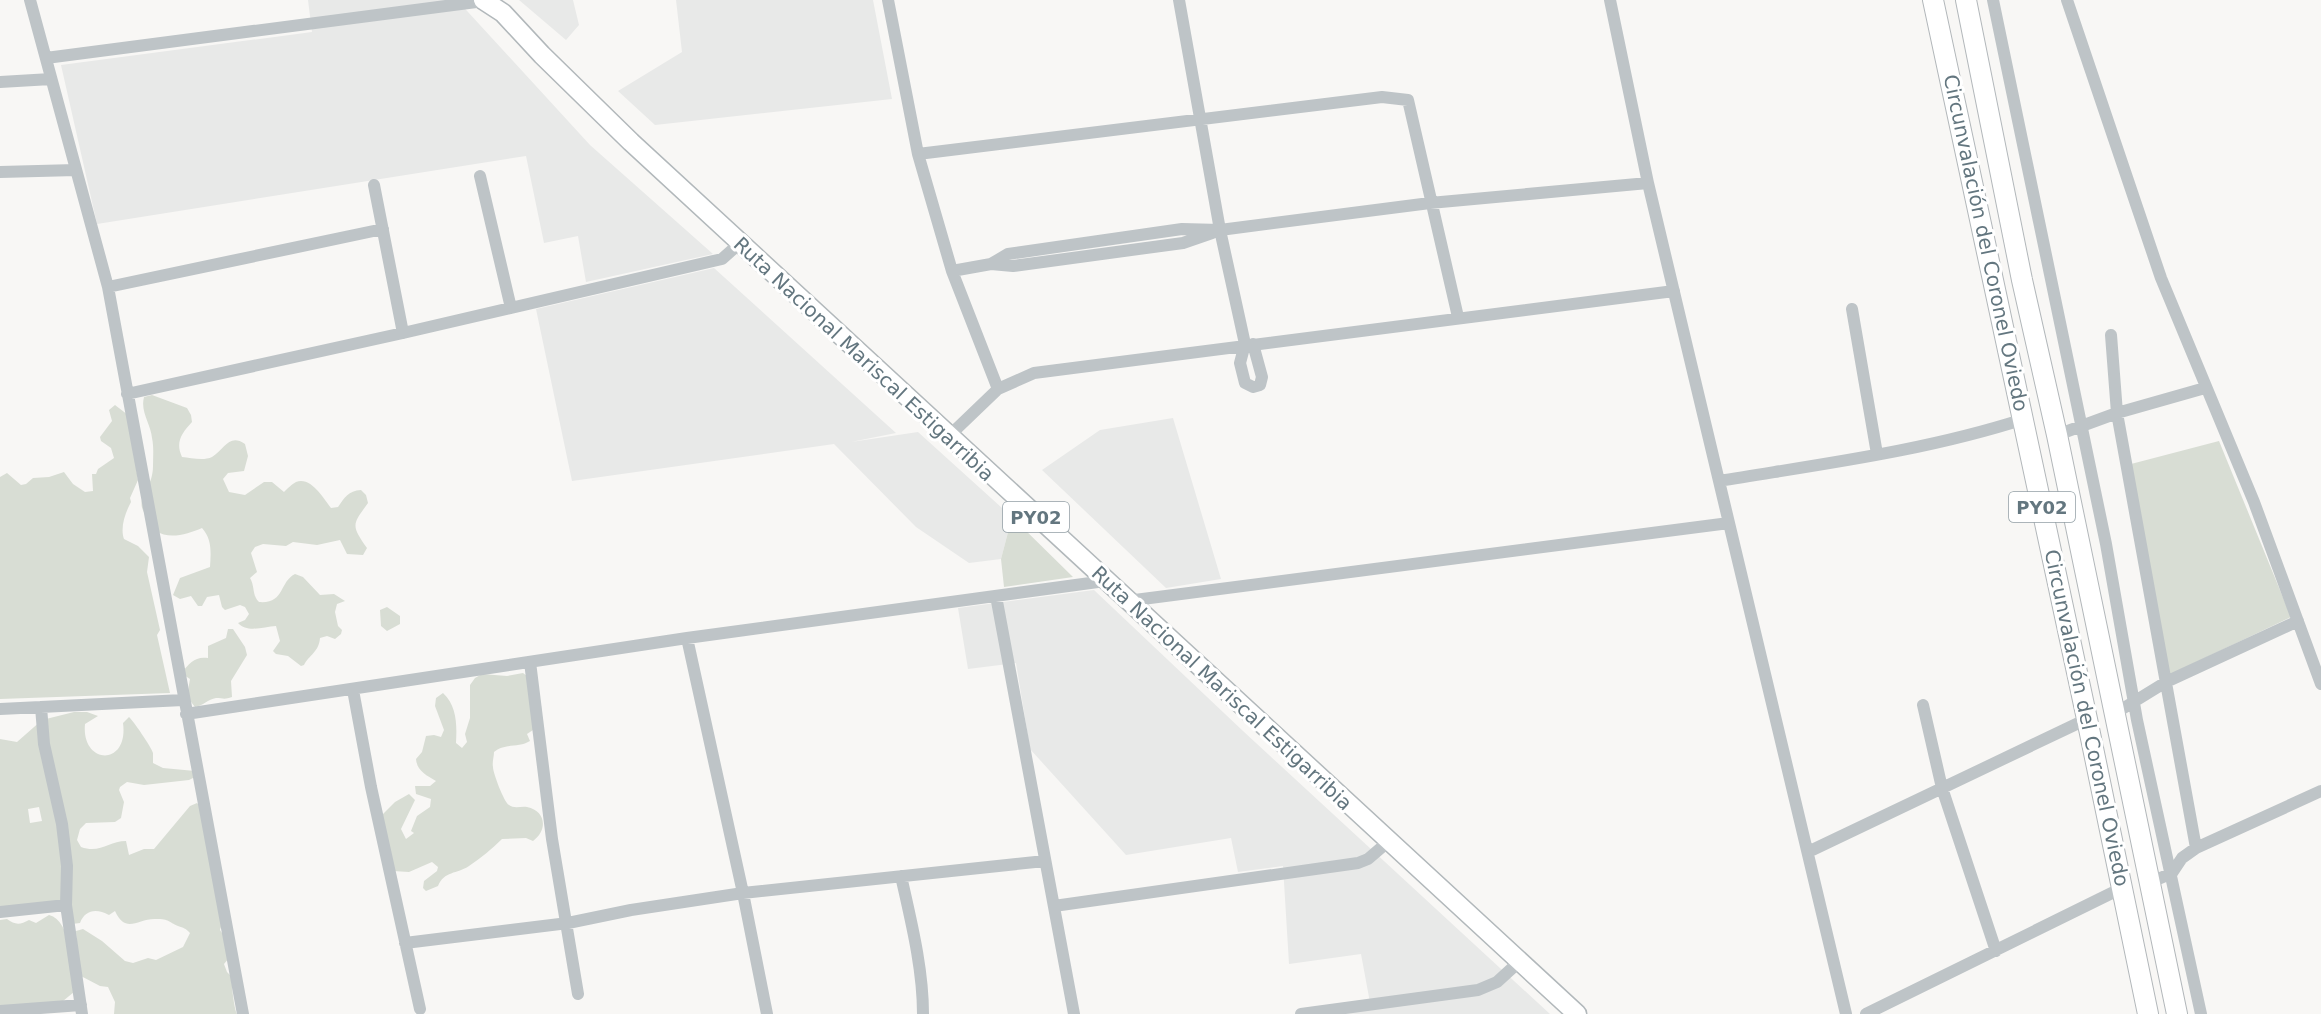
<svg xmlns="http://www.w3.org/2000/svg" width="2321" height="1014" font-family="'DejaVu Sans',sans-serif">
<rect width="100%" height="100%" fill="#f8f7f5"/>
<path fill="#e8e9e8" d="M308,0h149l133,145 123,109 -127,28 -8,-46 -34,7 -18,-87 -429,68 -36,-159 251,-33z
M519,0h54l6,25 -13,15z
M676,0h197l19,99 -237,26 -37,-34 64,-39z
M714,268l182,165 -45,9 67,-10 94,85 -11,42 -32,4 -53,-36 -82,-83 -262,37 -36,-172z
M1173,418l48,161 -55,9 -124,-118 58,-40z
M1094,590l149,141 307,283h-220l41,-6 -10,-54 -72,10 -6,-98 -45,6 -7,-34 -105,17 -96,-106 -14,-86 -48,6 -10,-61z"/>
<path fill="#d8ddd4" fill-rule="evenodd" d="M152,395l35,13 4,7 1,7c-10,11 -17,20 -10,35 9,1 22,4 30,0 13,-8 17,-24 33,-13l3,12 -4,15 -16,2 -5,6 6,13 16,3 19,-13h8l12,10c3,-3 8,-8 12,-10 15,-6 28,17 35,26l7,-1c7,-10 10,-16 23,-17l5,5 2,8c-16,22 -17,22 -1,45l-4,7 -16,-1 -7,-14 -23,5 -24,-3 -7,4 -23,-2 -8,3 -4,6 6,19 -7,6c5,8 2,18 9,24 26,2 20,-20 36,-28l8,3 17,18 14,-1 11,7 -8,3 -2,8 3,14 4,4 -1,4 -6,5 -8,-3 -7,2c-1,14 -11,17 -16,27l-3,1 -13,-10 -12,-2 -3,-3 7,-10 -4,-15c-13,1 -29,7 -38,-3l7,-3 4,-6 -4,-7 -5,-2 -15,5 -3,-3 -3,-12 -12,2 -5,9h-4l-7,-10 -11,3 -7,-4 7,-17 30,-11c1,-15 2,-28 -8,-39 -14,6 -33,12 -46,3l-1,-7c-29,-24 -2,-29 -2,-58 0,-9 1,-19 -1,-28 -1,-14 -12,-26 -8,-41z
M115,405l13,10 10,65 -8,18 1,4c-6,11 -11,26 -7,37l14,7 11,11 -2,15 13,58 -3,5 13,58 -170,6v-222l7,-4 14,12 5,-1 7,-6 16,-1 15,-5 9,12 12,8 8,-1 -1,-17h4l2,-5 16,-11 -3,-10 -10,-7 -1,-4 12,-16 -3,-11z
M2219,441l72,176 -122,58 -38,-211z
M1012,517l61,60 -69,10 -3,-28z
M387,607l13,9v8l-13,7 -6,-5 -1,-16z
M228,629h5l12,18 2,8 -16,26 1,16c-8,3 -9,1 -16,1 -8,1 -13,8 -21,9 -9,-10 -7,-16 -5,-28l-9,-6c9,-10 14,-17 27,-15v-12l18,-8z
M523,673c19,13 20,36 18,56l-8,1 -6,4 3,7c-11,7 -26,2 -36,11 0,5 -2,10 -1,15 0,6 11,35 16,38 5,4 12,1 18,2 19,4 21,23 6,34l-7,-3 -24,1c-10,10 -21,19 -33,27 -12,8 -25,5 -31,20l-12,5 -3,-3 1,-7 13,-10 1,-4 -6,-5 -23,10 -16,-1 -15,-52 17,-17 14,-8 6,6 -14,29 5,10 8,-6 -3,-2 6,-15 13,-9 1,-8 -15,-5 -1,-8h15l6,-5c-10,-6 -19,-10 -20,-22l6,-7 4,-16 8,-1 7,2 3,-7 -9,-24 1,-8 7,-5c14,13 14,32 13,50l6,5 5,-6 -2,-8 5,-16v-33l5,-7 7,-4 25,2z
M74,712h13l11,4 -13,8c-4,41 44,43 38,-1l6,-6c3,2 23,31 24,36 0,1 0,9 0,10l10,5 32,3 -2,7 -4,2 -45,5 -17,-3 -7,5 -1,3 5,12 -3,16 -6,4 -29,1 -6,6 -3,11 4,7c19,7 28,-6 45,-6l3,14 15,-6h10l36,-43 7,-3 11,11 17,100 -5,16 8,12 1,16 -5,6 3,8 5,5c-1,5 2,32 5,37h-123l1,-12 -7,-15 -8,-1 -21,-11 -3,-44 7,-2 19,12 23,20 8,2 15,-5 8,2 27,-13 7,-14c-5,-5 -6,-5 -12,-7 -10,-4 -8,-7 -22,-7 -18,-1 -30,16 -41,-8l-6,4c-13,-7 -24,-5 -29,8l-8,1 -11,-13 -61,2v-174l17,3 25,-22zM39,807l3,14 -12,2 -2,-14z
M49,915c23,5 23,56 25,77l-11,9 -63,9v-90l7,-1c8,6 13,6 22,1l7,3z"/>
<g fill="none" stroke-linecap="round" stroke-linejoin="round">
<g stroke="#b2b8bb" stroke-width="21">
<path id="primary" d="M483,0l20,13 39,42 89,87 946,872"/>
</g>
<g stroke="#b2b7ba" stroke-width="22">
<path id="trunk" d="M1933,0l154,719 61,295
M1966,0l56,280 35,155 120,579"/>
</g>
<path stroke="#bec4c7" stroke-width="12" d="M30,0l78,287 135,727
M888,0l30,154 34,117 46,118
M1179,0l41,230 25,114 -5,19 5,20 8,4 7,-2 2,-8 -9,-33
M1993,0l113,544 31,176 64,294
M2067,0l94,278 93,224 67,182
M46,58l438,-57
M0,82l51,-3
M918,154l464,-57 26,3 50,217
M0,172l76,-2
M480,176l31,132
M1648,183l198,831
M374,185l29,148
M991,264l22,2 170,-23 29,-10
M952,271l39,-7 17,-10 174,-25 38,1 210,-27 218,-20 -38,-183
M108,287l275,-58
M1852,309l25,145
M2111,335l6,78 79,435
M127,394l276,-61 319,-74 18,-16
M2057,435l60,-22 88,-25
M949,436l49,-47 36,-16 640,-82
M1719,481c102,-17 206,-30 305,-62
M996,596l78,418
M1127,601l602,-78
M687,638l56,255 24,121
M530,662l22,177 26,155
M353,690l18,97 49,222
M1923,705l19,83 54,163
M41,707l3,37 18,80 5,42 -1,39 16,109
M0,709l183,-9
M186,714l501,-76 418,-57
M2114,714l52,-32 132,-61
M1808,852l279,-133
M901,876c10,45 22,92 22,138
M2149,883l23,-10 10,-15 14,-10 125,-57
M1054,906l304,-43 10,-4 21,-18
M0,912l66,-7
M405,943l163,-20 63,-13 112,-17 302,-32
M0,1011l81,-6
M1301,1014l177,-24 19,-8 23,-21
M1866,1014l256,-126"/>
<use href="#primary" stroke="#fff" stroke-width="18"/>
<use href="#trunk" stroke="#fff" stroke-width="20"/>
</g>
<g text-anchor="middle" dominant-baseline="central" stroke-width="6" stroke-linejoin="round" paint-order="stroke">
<g fill="#fff" stroke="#929fa5" stroke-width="1.5">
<rect x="2009" y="492" width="66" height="30" rx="4.5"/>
<rect x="1003" y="502" width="66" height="30" rx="4.5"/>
</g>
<g font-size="18" font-weight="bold" fill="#63767f">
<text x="2042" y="507">PY02</text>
<text x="1036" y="517">PY02</text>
</g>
<g font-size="20" fill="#63767f" stroke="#fff">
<text transform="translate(1986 243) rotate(78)">Circunvalación del Coronel Oviedo</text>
<text transform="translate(864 359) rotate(43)">Ruta Nacional Mariscal Estigarribia</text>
<text transform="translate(1222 688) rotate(43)">Ruta Nacional Mariscal Estigarribia</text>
<text transform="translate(2087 718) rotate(78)">Circunvalación del Coronel Oviedo</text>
</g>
</g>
</svg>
